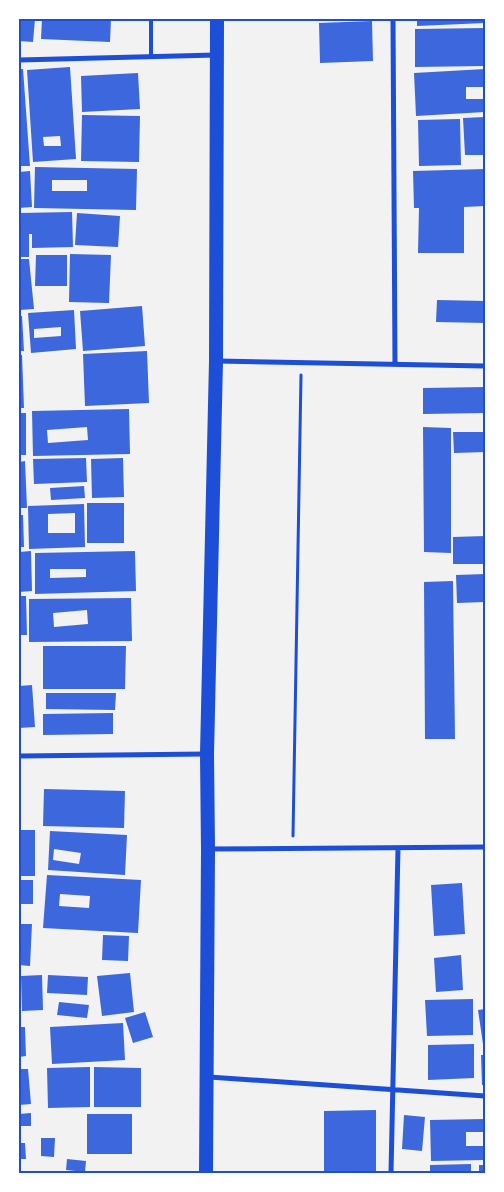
<svg xmlns="http://www.w3.org/2000/svg" width="504" height="1192" font-family="Lato,sans-serif">
<rect width="100%" height="100%" fill="#f2f2f2"/>
<path fill="#3d67dc" fill-rule="evenodd" d="M19,19h16l-2,23 -14,-1z
M42,19h69l-1,23 -69,-3z
M417,19h68v4l-68,3z
M372,21l1,40 -53,2 -1,-40z
M485,28v38l-70,1v-38z
M70,67l6,92 -43,3 -6,-92zM60,136l1,10h-17l-1,-9z
M19,69h4l7,97h-11z
M485,69v18h-19v12h19v13l-69,4 -2,-43z
M138,73l2,36 -58,3 -1,-36z
M82,115l58,1 -1,46 -58,-1z
M485,117v38h-20l-2,-37z
M460,119l1,46 -42,1 -1,-46z
M35,167l102,2 -1,41 -102,-2zM52,180h35v11h-35z
M485,169v37l-21,1v46h-46l1,-45h-5l-1,-37z
M30,171l2,36 -13,1v-36z
M72,212l1,35 -41,1v-14h-3v23h-10v-44z
M77,213l43,3 -2,31 -43,-2z
M70,254l41,1 -2,48 -40,-1z
M36,255h31v31h-32z
M19,259h10l5,50 -15,1z
M437,300l48,1v22l-49,-1z
M142,306l3,40 -62,5 -3,-40z
M74,310l2,39 -45,4 -3,-40zM61,327v9l-27,2v-9z
M19,316h3l2,35h-5z
M147,351l2,52 -64,3 -2,-52z
M19,355h3l2,53h-5z
M485,387v26l-62,1v-26z
M129,409l1,45 -97,2 -1,-45zM87,427l1,13 -40,3 -1,-13z
M19,413h7v42h-7z
M423,427l28,1v125l-27,-1z
M453,432h32v20l-31,1z
M86,458l1,24 -53,2 -1,-25z
M123,458l1,39 -32,1 -1,-39z
M25,461l2,47h-8v-46z
M84,486l1,12 -34,2 -1,-12z
M87,503h37v40h-37z
M84,504l1,43 -56,2 -1,-43zM75,513v20h-27v-19z
M19,515h4l1,32h-5z
M485,536v28h-32v-27z
M31,551l1,40 -13,1v-40z
M135,551l1,40 -101,3v-41zM50,569h36v8l-36,1z
M485,574v28l-28,1 -1,-28z
M453,581l2,158h-30l-1,-157z
M19,596h7l1,39h-8z
M131,598l1,43 -103,1v-43zM87,610l1,14 -34,3 -1,-14z
M43,646h83l-1,43h-82z
M32,685l3,42 -16,1v-42z
M46,693h70l-1,17 -69,-1z
M113,713v21l-70,1v-21z
M44,789l81,2 -1,37 -81,-2z
M19,830h16v46h-16z
M50,831l77,4 -2,40 -77,-5zM54,849l27,4 -2,11 -26,-4z
M47,875l94,5 -3,53 -95,-5zM60,894l30,2 -1,12 -30,-2z
M19,880h14v24h-14z
M462,883l3,51 -31,2 -3,-51z
M19,924h13l-2,42 -11,-1z
M103,935l26,1 -1,25 -26,-1z
M461,955l2,35 -27,2 -2,-34z
M130,973l4,39 -32,4 -5,-40z
M42,975l1,35 -21,1 -1,-35z
M48,975l40,2 -1,18 -40,-2z
M473,999v36l-46,1 -2,-36z
M59,1002l30,3 -2,13 -30,-3z
M485,1009v42h-1l-6,-41z
M145,1012l8,25 -20,6 -8,-25z
M123,1023l2,37 -73,4 -2,-37z
M19,1027h6l1,29 -7,1z
M474,1044v34l-46,2v-35z
M481,1055h4v30h-3z
M90,1067v40l-42,1 -1,-40z
M94,1067l47,1v39h-47z
M19,1069h9l3,35 -12,1z
M376,1110v63h-52v-62z
M31,1113v13h-12v-12z
M87,1114h45v40h-45z
M404,1115l21,2 -3,34 -20,-2z
M485,1119v13h-19v14h19v14l-54,1 -1,-41z
M41,1138h14l-1,19 -13,-1z
M19,1143h6l1,16h-7z
M67,1159l19,2 -1,11 -19,-2z
M471,1164v9h-41v-8z
M479,1165h6v8h-6z"/>
<g fill="none" stroke-linecap="round" stroke-linejoin="round">
<path stroke="#1d4ed8" stroke-width="3" d="M293,836l8,-461"/>
<path stroke="#1d4ed8" stroke-width="4" d="M151,19v38"/>
<path stroke="#1d4ed8" stroke-width="5" d="M393,19l2,344
M19,60l197,-5
M217,361l268,5
M19,756l187,-2
M208,849l277,-2
M209,1077l276,19
M391,1173l7,-325"/>
<path stroke="#1d4ed8" stroke-width="14" d="M206,1173l2,-324 -1,-95 9,-393 1,-342"/>
</g>
<rect width="504" height="1192" fill="none" stroke="#ffffff" stroke-width="40"/>
<rect x="20" y="20" width="464" height="1152" fill="none" stroke="#1d4ed8" stroke-width="2"/>
</svg>
